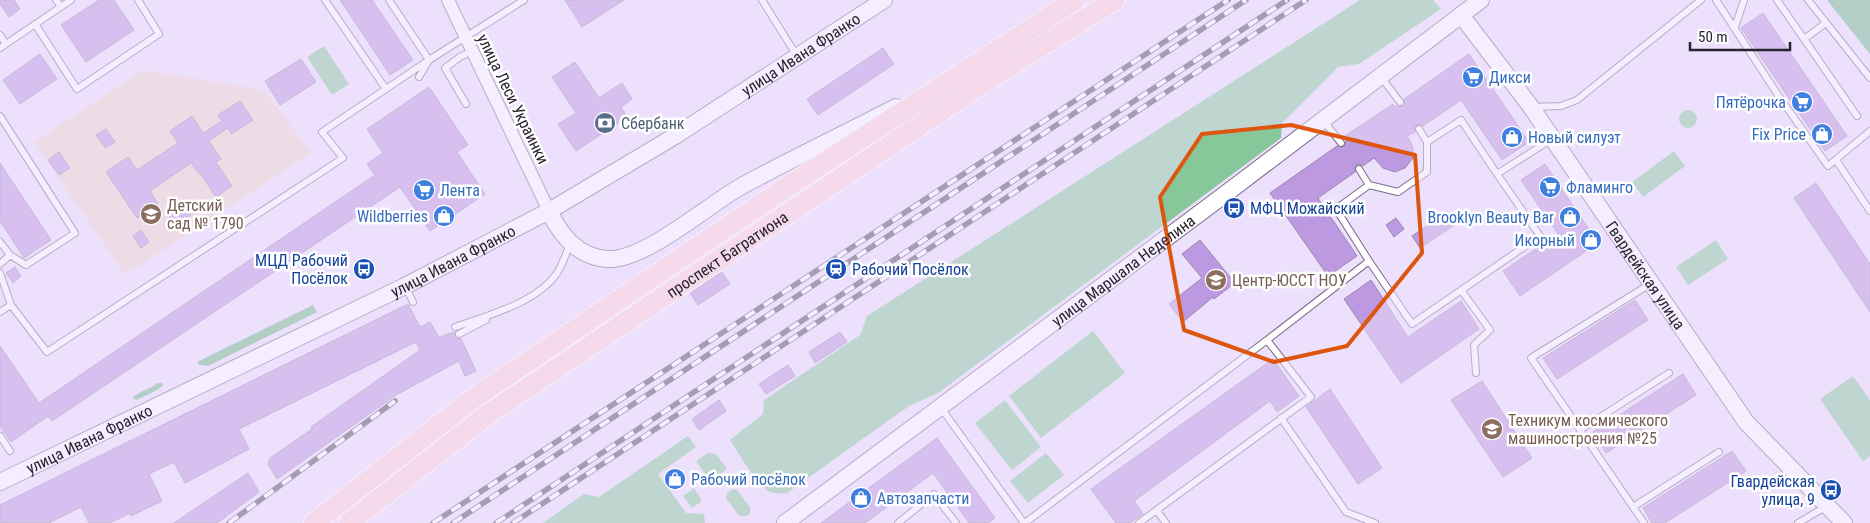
<svg xmlns="http://www.w3.org/2000/svg" width="1870" height="523" font-family="'Roboto Condensed',sans-serif">
<rect width="100%" height="100%" fill="#ede0fd"/>
<path fill="#edd8ca" d="M143,70l121,20 47,63 -186,122 -91,-133z"/>
<path fill="#88c799" d="M1360,0h73l8,9 -82,55 -21,3 -56,56 -1,15 -343,255 -29,13 -122,87c-7,1 -15,1 -20,-3 -12,-9 -28,-36 -37,-50l33,-26 1,-14 96,-65 7,-19z
M324,46l25,38 -17,11 -25,-38z
M1679 119a9 9 0 1 1 18 0a9 9 0 1 1-18 0Z
M1674,151l11,15 -42,31 -11,-15z
M1716,240l12,19 -40,26 -12,-18z
M1093,331l32,42 -84,65 -32,-42z
M1853,376l17,24v56l-7,5 -43,-62z
M1005,400l36,47 -29,23 -37,-47z
M688,436l8,11 -38,27 28,39 18,1 1,9h-162l41,-29 15,3z
M708,453l8,1 11,15 -17,12 -14,-20z
M1046,453l18,22 -36,28 -18,-22z
M694,488l8,13 -10,7 -9,-12z
M733,489l4,1 13,17v6l-3,3h-8l-13,-18 1,-5z"/>
<path fill="#6db883" d="M1827,0h43v54z
M313,305l4,7 -109,54 -8,-1 -3,-3z
M158,383h4l1,2 -4,4 -22,11 -3,-1 -1,-2c7,-6 17,-8 25,-14z"/>
<path fill="#bc99e1" stroke="#978ba6" d="M0,0h14l6,9 -11,8 -9,-13z
M99,0h15l20,30 -48,32 -25,-37z
M340,0h32l41,60 -23,15z
M565,0h59l-42,27z
M1763,13l84,123 -22,15 -84,-123z
M883,48l11,16 -76,51 -11,-16z
M40,54l17,25 -37,25 -17,-24z
M1469,54l60,88 -27,18 -41,-60 -38,26 -4,-2 -4,2v6l-8,4 6,11v11l-8,10 -10,4 -12,-4 -9,-10 -11,8 -4,-2 -3,1 -1,7 -37,26 39,58 -29,20 -58,-83 67,-47 7,1 3,-8 -2,-3 48,-32 1,2h9l2,-3 -1,-4z
M301,59l15,23 -36,23 -15,-24z
M575,62l24,36 23,-15 10,16 -11,8 6,10 -51,34 -18,-27 18,-11 -24,-36z
M429,87l39,58 -11,7 28,42 -55,37 -30,-44 -348,234 -4,-5 -37,26 -11,-16v-80l39,57 336,-228 -8,-11 16,-11 -16,-24z
M240,101l13,19 -22,14 -3,-6 -19,13 12,18 -5,3 16,24 -16,11 -16,-24 -1,1 -8,-11 -41,28 8,13 -21,14 -31,-46 22,-15 9,13 41,-27 -8,-12 22,-15 11,17 19,-12 -4,-6z
M106,129l9,13 -10,6 -9,-13z
M59,152l11,16 -11,7 -11,-15z
M0,163l51,77 -27,18 -24,-37z
M1545,164l53,79 -78,53 -17,-25 55,-37 -37,-54z
M1816,183l54,81v48l-76,-114z
M182,201l9,14 -16,11 -9,-14z
M1445,214l8,12 -33,22 -8,-12z
M1396,218l8,11 -10,8 -8,-12z
M141,230l8,12 -8,6 -8,-12z
M1200,240l35,43 -21,16 -1,-2 -30,25 -14,-18 33,-26 -20,-24z
M15,267l6,9 -8,7 -7,-10z
M722,272l8,12 -32,21 -8,-12z
M1371,280l37,57 53,-36 18,28 -78,54 -57,-84z
M1635,300l13,20 -91,59 -14,-21z
M408,304l12,23 10,-5 9,15 16,-5 1,6 5,1 15,32 -11,5 -6,-15 -63,34 -119,84 -9,-15 2,-6 42,-29 -1,-2 109,-77 -4,-8 -177,87 10,20 -64,34 -11,-21 -25,12 13,27 -31,15 -1,-3 -20,10h-21l-8,-16 -32,16h-49v-18z
M840,332l7,10 -32,21 -6,-11z
M1273,359l26,37 -22,16 -7,-11 -136,100 9,13 -13,9h-14l-25,-34z
M788,365l7,11 -29,18 -7,-10z
M1683,374l13,21 -90,58 -13,-21z
M1482,381l50,77 -29,19 -52,-77z
M1330,389l52,79 -24,16 -52,-77z
M719,400l7,11 -27,19 -7,-11z
M937,438l58,80 -7,5h-19l-36,-50 -68,50h-44z
M1732,451l14,20 -81,52h-13l-9,-15z
M248,473l11,19 -42,31h-43z"/>
<g fill="none" stroke-linecap="round" stroke-linejoin="round">
<g stroke="#796d86" stroke-width="8">
<path id="service" d="M56,0l5,7
M325,0l61,89
M389,0l40,60 -10,17
M762,0l35,56
M1716,0l62,95 50,71 42,-35
M1777,0l27,39 22,-16
M1808,0l62,78
M35,24l42,65 82,-55 -21,-34
M1735,27l9,-27
M0,35l6,9
M1804,39l53,77
M0,48l71,-48
M1381,77l19,25
M466,104l-21,-36 15,-11 12,-6
M1532,107l29,-1 16,-6 124,-100
M0,116l75,117 -49,32 -16,-10 -10,-13
M1323,120l18,23
M1427,142l34,-22 36,54 55,-35
M1836,160l34,51
M1359,169l10,16 29,7 29,-20v-30l-8,-13
M1369,261l43,63 128,-88 -43,-62
M0,264l10,-9
M0,273l11,32
M405,286l8,16
M1461,290l29,40 -16,15 2,28
M0,312l11,-7 36,47 296,-194 -21,-26 107,-72 95,-60
M455,327c32,-11 83,-25 102,-54 6,-9 9,-20 13,-29
M459,334l27,-14
M1267,340l102,-79 -33,-52 33,-24
M941,408l83,115
M1281,418l65,94 29,11
M1580,430l89,-57
M0,436l10,15
M1633,507l86,-55
M1157,511l9,12
M898,523l36,-29 22,29
M1025,523l242,-183 44,57 -172,126
M1644,523l-113,-165 119,-74
M1798,523l29,-17"/>
</g>
<g stroke="#796d86" stroke-width="14">
<path id="minor" d="M448,0l101,211"/>
</g>
<g stroke="#796d86" stroke-width="18">
<g id="tertiary">
<path id="s1" d="M1461,15l70,92 215,315 98,101"/>
<path d="M549,211c12,25 29,46 58,48 36,3 101,-54 133,-72 51,-28 104,-53 156,-80"/>
<path id="s2" d="M0,482l405,-196 144,-75 126,-75 209,-136"/>
<path id="s3" d="M785,523l439,-328 257,-195"/>
</g>
</g>
<g stroke="#fff" stroke-width="22">
<g id="primary">
<path d="M314,523l161,-126 304,-205 296,-192"/>
<path id="s4" d="M349,523l138,-108 496,-332 132,-83"/>
</g>
</g>
<use href="#service" stroke="#fff" stroke-width="6"/>
<use href="#minor" stroke="#fff" stroke-width="12"/>
<use href="#tertiary" stroke="#fff" stroke-width="16"/>
<use href="#primary" stroke="#fcd3d6" stroke-width="20"/>
<g stroke="#524c5a" stroke-width="5.5">
<path id="rail" d="M229,523l166,-122
M433,523l795,-523
M453,523l793,-523
M496,523l791,-523
M513,523l793,-523"/>
</g>
<use href="#rail" stroke="#fff" stroke-width="4" stroke-dasharray="11" stroke-linecap="butt"/>
</g>
<path d="M0 0H1870V523H0ZM1291,125l124,30 7,98 -75,93 -73,16 -90,-32 -24,-133 42,-63z" fill="#ede0fd" fill-opacity=".55" fill-rule="evenodd"/>
<path fill="none" stroke="#de560e" stroke-width="4" stroke-linejoin="round" d="M1291,125l124,30 7,98 -75,93 -73,16 -90,-32 -24,-133 42,-63z"/>
<defs>
<g id="supermarket-disc" transform="scale(1.125)"><circle r="9.5" fill="#3f7fe0" stroke="#fff"/><path d="M-6-5.5h2.5l.6 2H6L4.5 2H-2.5L-4.4-4H-6ZM-1.5 3.2a1.3 1.3 0 1 0 .1 0ZM3 3.2a1.3 1.3 0 1 0 .1 0Z" fill="#fff"/></g>
<g id="bank-disc" transform="scale(1.125)"><circle r="9.5" fill="#5c6f8a" stroke="#fff"/><path d="M-6-4H6V4H-6ZM0-2.3a2.3 2.3 0 1 0 0 4.6a2.3 2.3 0 1 0 0-4.6Z" fill="#fff"/></g>
<g id="shop-disc" transform="scale(1.125)"><circle r="9.5" fill="#3f7fe0" stroke="#fff"/><path d="M-5-2.5h2.3a2.7 3.5 0 0 1 5.4 0H5L5.5 6h-11ZM-1.5-2.5h3a1.5 2.3 0 0 0-3 0Z" fill="#fff"/></g>
<g id="bus-disc" transform="scale(1.125)"><circle r="9.5" fill="#1a4fb4" stroke="#fff"/><path d="M-5-6H5V4H4V6H2V4H-2V6H-4V4H-5ZM-3.5-4V0h7V-4ZM-3.5 1.2v1.5H-2V1.2ZM2 1.2v1.5H3.5V1.2Z" fill="#fff"/></g>
<g id="school-disc" transform="scale(1.125)"><circle r="9.5" fill="#8d6e63" stroke="#fff"/><path d="M0-5L7-2L0 1L-7-2ZM-4 1L0 2.5L4 1V4Q0 6-4 4Z" fill="#fff"/></g>
<g id="station-disc" transform="scale(1.125)"><circle r="9.5" fill="#1a4fb4" stroke="#fff"/><path d="M-3-6H3Q5-6 5-4V2Q5 4 3 4L4.5 6H3L1.5 4h-3L-3 6H-4.5L-3 4Q-5 4-5 2V-4Q-5-6-3-6ZM-3.5-4v3h7v-3ZM-3.5 1v1.5H-2V1ZM2 1v1.5H3.5V1Z" fill="#fff"/></g>
<g id="university-disc" transform="scale(1.125)"><circle r="9.5" fill="#8d6e63" stroke="#fff"/><path d="M0-5L7-2L0 1L-7-2ZM-4 1L0 2.5L4 1V4Q0 6-4 4Z" fill="#fff"/></g>
</defs>
<g fill-rule="evenodd">
<use href="#supermarket-disc" x="1473" y="77"/>
<use href="#supermarket-disc" x="1802" y="102"/>
<use href="#bank-disc" x="605" y="123"/>
<use href="#shop-disc" x="1822" y="134"/>
<use href="#shop-disc" x="1512" y="137"/>
<use href="#supermarket-disc" x="1550" y="187"/>
<use href="#supermarket-disc" x="424" y="190"/>
<use href="#bus-disc" x="1234" y="208"/>
<use href="#school-disc" x="151" y="214"/>
<use href="#shop-disc" x="444" y="216"/>
<use href="#shop-disc" x="1570" y="217"/>
<use href="#shop-disc" x="1591" y="240"/>
<use href="#bus-disc" x="364" y="269"/>
<use href="#station-disc" x="836" y="269"/>
<use href="#school-disc" x="1216" y="280"/>
<use href="#university-disc" x="1492" y="429"/>
<use href="#shop-disc" x="675" y="479"/>
<use href="#bus-disc" x="1831" y="490"/>
<use href="#shop-disc" x="861" y="498"/>
</g>
<g text-anchor="middle" dominant-baseline="central" stroke-width="5" stroke-linejoin="round" paint-order="stroke">
<g font-size="16" fill="#28232e" stroke="#fff">
<text stroke="none"><textPath href="#s2" startOffset="909">улица Ивана Франко</textPath></text>
<text transform="translate(513 99) rotate(64)">улица Леси Украинки</text>
<text stroke="none"><textPath href="#s4" startOffset="464">проспект Багратиона</textPath></text>
<text stroke="none"><textPath href="#s2" startOffset="504">улица Ивана Франко</textPath></text>
<text stroke="none"><textPath href="#s3" startOffset="422">улица Маршала Неделина</textPath></text>
<text stroke="none"><textPath href="#s1" startOffset="319">Гвардейская улица</textPath></text>
<text stroke="none"><textPath href="#s2" startOffset="99">улица Ивана Франко</textPath></text>
</g>
<g font-size="16" fill="#366cbe" stroke="#fff" text-anchor="start">
<text x="1489" y="77">Дикси</text>
<text x="1786" y="102" text-anchor="end">Пятёрочка</text>
<text x="1806" y="134" text-anchor="end">Fix Price</text>
<text x="1528" y="137">Новый силуэт</text>
<text x="1566" y="187">Фламинго</text>
<text x="440" y="190">Лента</text>
<text x="428" y="216" text-anchor="end">Wildberries</text>
<text x="1554" y="217" text-anchor="end">Brooklyn Beauty Bar</text>
<text x="1575" y="240" text-anchor="end">Икорный</text>
<text x="691" y="479">Рабочий посёлок</text>
<text x="877" y="498">Автозапчасти</text>
</g>
<g font-size="16" fill="#4e5e75" stroke="#fff" text-anchor="start">
<text x="621" y="123">Сбербанк</text>
</g>
<g font-size="16" fill="#785e54" stroke="#fff" text-anchor="start">
<text x="167" y="205">Детский<tspan x="167" dy="18">сад № 1790</tspan></text>
<text x="1232" y="280">Центр-ЮССТ НОУ</text>
<text x="1508" y="420">Техникум космического<tspan x="1508" dy="18">машиностроения №25</tspan></text>
</g>
<g font-size="16" fill="#164399" stroke="#fff" text-anchor="start">
<text x="1250" y="208">МФЦ Можайский</text>
<text x="348" y="260" text-anchor="end">МЦД Рабочий<tspan x="348" dy="18">Посёлок</tspan></text>
<text x="852" y="269">Рабочий Посёлок</text>
<text x="1815" y="481" text-anchor="end">Гвардейская<tspan x="1815" dy="18">улица, 9</tspan></text>
</g>
</g>
<path d="M1690 42v8h100v-8" fill="none" stroke="#28232e" stroke-width="2.5"/>
<text x="1698" y="42" font-size="15" fill="#28232e" stroke="#ffffff" stroke-width="4" paint-order="stroke">50 m</text>
</svg>
